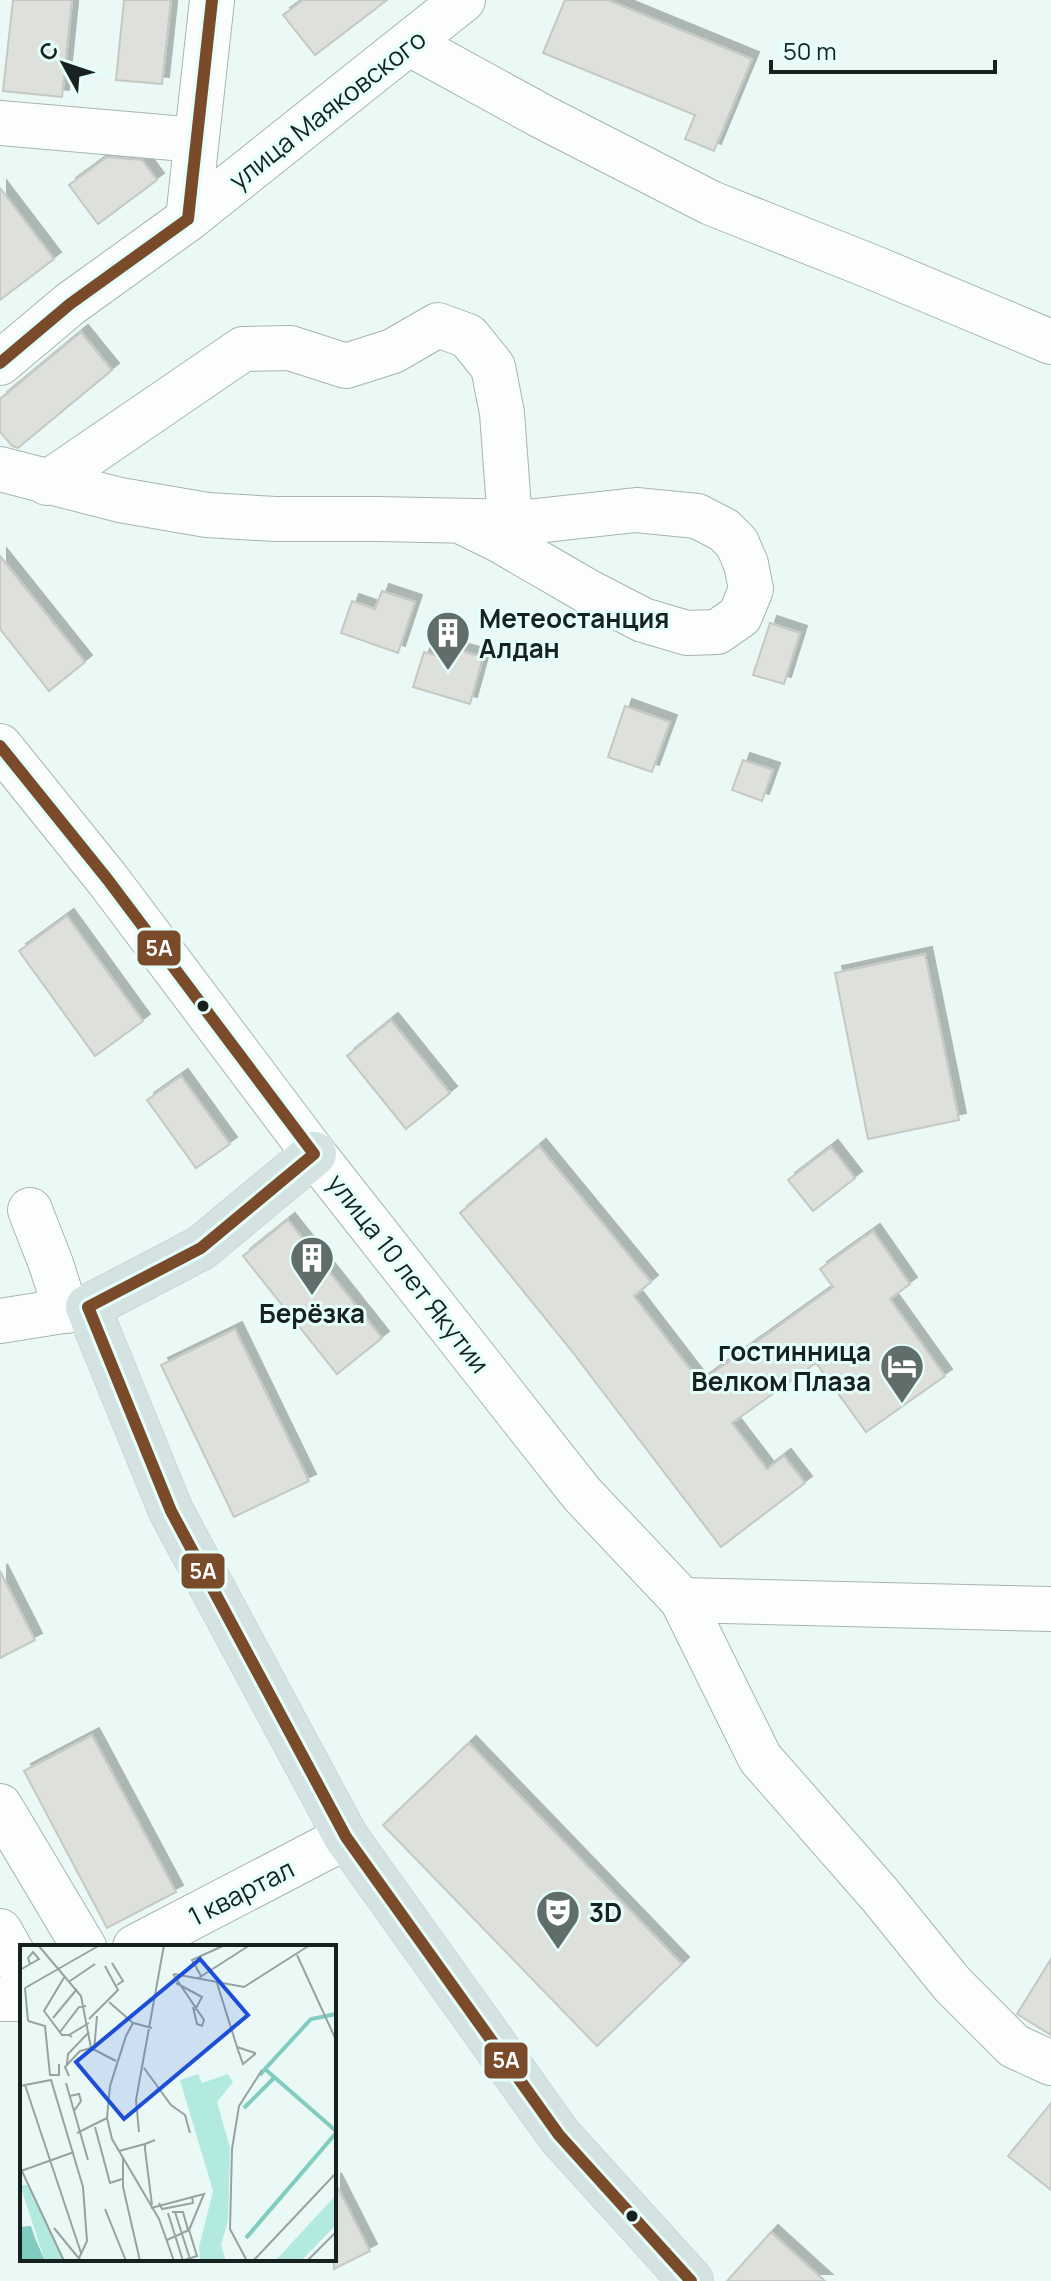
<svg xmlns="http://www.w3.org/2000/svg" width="1051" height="2281" font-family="Manrope,sans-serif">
<defs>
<filter id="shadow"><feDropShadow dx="7" dy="-7" stdDeviation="0" flood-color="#0004"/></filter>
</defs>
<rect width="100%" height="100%" fill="#ebf9f6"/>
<path fill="#dde0db" stroke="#c6c8c3" stroke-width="2" filter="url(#shadow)" d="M13,0h59l-10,97 -59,-6z
M124,0h47l-9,84 -46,-4z
M303,0h84l-72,55 -32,-40z
M565,0h43l144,59 -38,92 -29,-12 10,-24 -152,-62z
M107,157l35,3 15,20 -59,44 -29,-39z
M0,188l54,71 -54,41z
M81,332l31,38 -94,78 -6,-2 -12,-14v-33z
M0,556l85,106 -36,29 -49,-62z
M382,591l33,11 -17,51 -57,-20 11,-32 23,8z
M770,623l30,10 -16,51 -31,-9z
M448,647l35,10 -13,47 -57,-17 11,-35 21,6z
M625,706l45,16 -18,50 -44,-15z
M743,760l30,10 -11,31 -30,-11z
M67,916l76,105 -48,35 -76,-105z
M925,954l34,166 -91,19 -33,-166z
M391,1020l59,73 -44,36 -59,-73z
M181,1076l49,68 -34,24 -49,-68z
M539,1146l112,136 -17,14 66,86 133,-95 -13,-18 53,-38 37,53 -20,15 55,77 -79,56 -50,-69 -84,60 35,46 17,-13 21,27 -84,64 -150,-197 -111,-137z
M831,1147l24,31 -42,33 -25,-31z
M288,1220l94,118 -45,36 -94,-118z
M235,1329l74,152 -75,36 -73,-152z
M0,1571l35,69 -35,18z
M92,1735l84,157 -69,36 -83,-157z
M469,1743l213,221 -85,82 -214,-221z
M1051,1959v76l-34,-21z
M1051,2103v87l-43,-34z
M334,2180l36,71 -36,18z
M771,2232l54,49h-98z"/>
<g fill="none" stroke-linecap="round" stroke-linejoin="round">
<g stroke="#a8b4b2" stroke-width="46">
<path id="minor" d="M424,32l-14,12 133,73 168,86 161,64 179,75
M0,123l196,17
M188,219l24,-219
M0,363l70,-59 118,-85 275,-219
M0,469l120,31 87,15 68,4h102l150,3 109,-12 61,6 27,14 13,13 9,21 5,25 -11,27 -23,16 -30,1 -44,-13 -56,-29 -88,-51 -39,-19
M47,483l196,-134 47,-1 56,18 47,-15 45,-26 30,11 25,31 9,46 8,109
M0,746l108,134 206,274 268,340 100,106 78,158 120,137 72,89 62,62 37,17
M30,1210l21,54 15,47
M0,1321l88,-14
M682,1600l369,9
M0,1806l84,141
M0,1931l22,39
M135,1947l211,-110
M0,1999h22"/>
</g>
<g stroke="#ced5d4" stroke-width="46">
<path id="major" d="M314,1154l-113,94 -113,59 83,204 175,326 213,298 132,146"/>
</g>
<use href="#minor" stroke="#fcfefe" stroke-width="44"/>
<use href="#major" stroke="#d4e2e1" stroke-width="44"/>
<g stroke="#e5fffa" stroke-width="18">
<path id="bus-1" d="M188,219l24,-219
M0,363l70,-59 118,-85
M0,746l108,134 206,274
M88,1307l83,204 175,326 213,298 132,146
M88,1307l113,-59 113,-94"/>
</g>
<use href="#bus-1" stroke="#7a4b2a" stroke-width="12"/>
</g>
<defs>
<g id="building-pin" transform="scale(2.3)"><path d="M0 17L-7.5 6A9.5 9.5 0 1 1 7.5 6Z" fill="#616d6b" stroke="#e5fffa"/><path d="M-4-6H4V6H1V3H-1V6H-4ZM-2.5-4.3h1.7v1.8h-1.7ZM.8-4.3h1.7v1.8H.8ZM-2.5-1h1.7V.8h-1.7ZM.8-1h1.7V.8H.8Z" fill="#fff"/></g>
<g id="hotel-pin" transform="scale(2.3)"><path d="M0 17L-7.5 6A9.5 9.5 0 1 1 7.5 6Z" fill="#616d6b" stroke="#e5fffa"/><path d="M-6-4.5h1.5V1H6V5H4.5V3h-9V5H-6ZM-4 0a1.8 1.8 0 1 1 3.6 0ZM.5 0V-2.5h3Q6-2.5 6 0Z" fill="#fff"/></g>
<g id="theatre-pin" transform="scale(2.3)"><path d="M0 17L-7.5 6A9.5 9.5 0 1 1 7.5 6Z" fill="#616d6b" stroke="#e5fffa"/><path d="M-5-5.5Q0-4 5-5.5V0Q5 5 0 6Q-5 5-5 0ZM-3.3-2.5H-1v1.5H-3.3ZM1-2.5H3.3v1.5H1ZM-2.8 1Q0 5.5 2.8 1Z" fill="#fff"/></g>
</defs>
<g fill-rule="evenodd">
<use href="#building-pin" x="448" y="633"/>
<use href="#building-pin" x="312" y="1258"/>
<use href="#hotel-pin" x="902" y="1366"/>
<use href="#theatre-pin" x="558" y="1912"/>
</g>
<g fill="#172220" stroke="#e5fffa" stroke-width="3">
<circle cx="203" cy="1006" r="7"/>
<circle cx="632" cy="2216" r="7"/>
</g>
<g text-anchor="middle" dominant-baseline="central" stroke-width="6" stroke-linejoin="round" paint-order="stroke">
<g font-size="26" fill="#172220" stroke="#e5fffa">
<text transform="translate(327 109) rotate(-38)">улица Маяковского</text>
<text transform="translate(409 1273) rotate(52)">улица 10 лет Якутии</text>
<text transform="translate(241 1892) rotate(-27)">1 квартал</text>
</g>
<g font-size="26" font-weight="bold" fill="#172220" stroke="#e5fffa" text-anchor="start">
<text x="479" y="618">Метеостанция<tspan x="479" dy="30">Алдан</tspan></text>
<text x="312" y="1313" text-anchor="middle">Берёзка</text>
<text x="871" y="1351" text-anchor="end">гостинница<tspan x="871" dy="30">Велком Плаза</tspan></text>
<text x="589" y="1912">3D</text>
</g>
</g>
<g transform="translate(20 1945)">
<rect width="316" height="316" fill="#ebf9f6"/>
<path d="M178,129l4,9 26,-9 5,8 -16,20 13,46 -2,73 -7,24 5,16h-26l-1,-14 14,-56 -33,-111zM0,240h8l36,76h-19zM316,250v30l-35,36h-26z" fill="#b2eae0"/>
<path d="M11,281l4,12 10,23h-25v-34z" fill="#80ccc0"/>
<path fill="none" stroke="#80ccc0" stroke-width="4" d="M245,124l46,-50 25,-5M240,130l5,-6 71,62M224,163l31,-31M226,293l90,-105"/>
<path fill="none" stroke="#96a3a0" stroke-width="2" d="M18,0l43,51 10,52 25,13M277,10l39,85M92,18l11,18 -6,4M0,25l12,-7 7,-4 -6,-7 -5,6 2,6M153,29l31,46 -2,6 -5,-2 -4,-17M154,29l70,13 66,-42M45,31l-21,35 18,24h7M181,31l-9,-16 33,-15M177,34l53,-34M50,36l25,-17M156,38l26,14 -7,13M197,38l20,64M5,43l75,-43M5,43l3,33M89,57l24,21M33,73l24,-29M69,74l29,-29 -13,-24M8,76l17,5 5,49h9v-11M132,83l-19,-5 -7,13 -16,50 -3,32 5,21 47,80 15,42M40,87l19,-25 7,-1M52,92l-3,-2 20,-12M217,102l18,6v1l-12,10zM74,106l3,-35M47,119l1,-10 21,-22M124,123l27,37 14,10 5,18M49,131l-4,-9 15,-16 11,-3M46,138l22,77M5,140l56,168M0,141l31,-6 32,107 4,54 -8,17M50,151l9,-2 2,7 -7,10M75,182l15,56 12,-4M119,187l-3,-32 28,-155M57,188l30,-15M99,206l26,-7M103,212v30l17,74M0,222l44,94M1,226l53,-19M139,258l3,6 31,-6 -1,-7M132,260l-7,-56v-5l10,-4M131,263l53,-14 -15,36M85,264l21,52M152,267h11l5,18M155,267l15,47M148,268l15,48M34,283l27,33M147,295l22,-10 8,26 -16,5M227,316l-17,-32 2,-80 7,-43 23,-36M233,316l83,-88M287,316l29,-29"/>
<path fill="#1d4ed8" fill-opacity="0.15" stroke="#1d4ed8" stroke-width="4" d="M180,14l48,56 -124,104 -48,-57z"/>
<rect width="316" height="316" fill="none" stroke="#172220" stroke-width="4"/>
</g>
<g stroke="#e5fffa" stroke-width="3">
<rect x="136" y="929" width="46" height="38" rx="8" fill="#7a4b2a"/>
<rect x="180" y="1552" width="46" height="38" rx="8" fill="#7a4b2a"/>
<rect x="483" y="2041" width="46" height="39" rx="8" fill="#7a4b2a"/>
</g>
<g font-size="22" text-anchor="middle" font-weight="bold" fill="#fff">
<text x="159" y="956">5А</text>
<text x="203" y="1579">5А</text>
<text x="506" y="2068">5А</text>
</g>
<g transform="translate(64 64) rotate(310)" stroke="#e5fffa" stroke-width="6" paint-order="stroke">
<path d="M0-6L14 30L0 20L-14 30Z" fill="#172220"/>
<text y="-12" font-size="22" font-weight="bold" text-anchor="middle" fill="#172220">С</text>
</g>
<path d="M771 60v12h224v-12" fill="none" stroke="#172220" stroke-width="4"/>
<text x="783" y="60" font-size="24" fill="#172220" stroke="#e5fffa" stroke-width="6" paint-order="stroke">50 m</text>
</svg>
